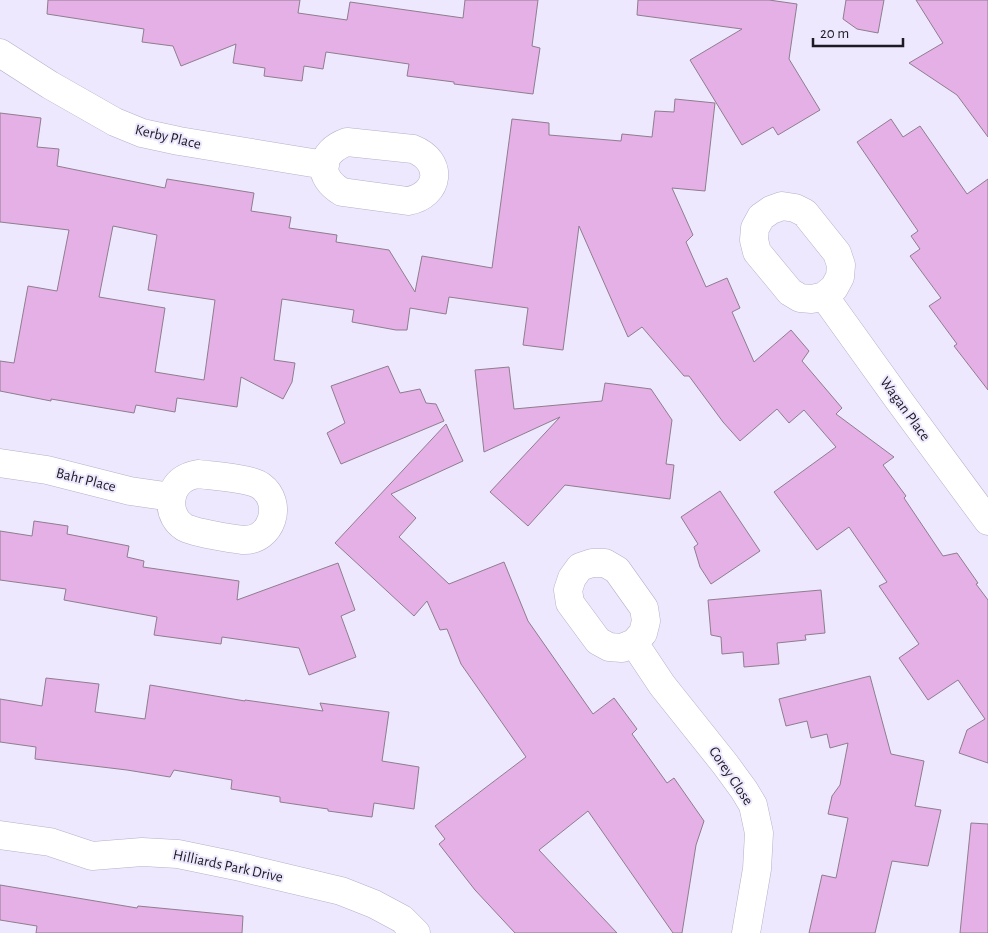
<svg xmlns="http://www.w3.org/2000/svg" width="988" height="933" font-family="'Alegreya Sans',sans-serif">
<rect width="100%" height="100%" fill="#ede8fd"/>
<path fill="#e4b0e5" stroke="#8f7d8f" fill-rule="evenodd" d="M48,0h252l-2,13 49,7 3,-18 113,16 2,-18h73l-6,46 8,2 -7,46 -79,-10v-2l-47,-6 2,-12 -83,-12 -3,17 -19,-3 -2,15 -38,-5 1,-8 -32,-5 3,-19 -55,22 -8,-20 -31,-4 2,-13 -97,-15z
M638,0h131l28,4 -8,55 31,51 -42,25 -5,-8 -31,18 -52,-85 52,-31 -105,-14z
M846,0h38l-6,33 -21,-4 -14,-10z
M916,0h72v137l-31,-42 -48,-32 34,-20z
M675,99l40,4 -10,88 -33,-3 21,47 -7,7 20,45 21,-9 13,30 -8,4 22,50 37,-32 18,21 -7,10 40,47 -6,6 58,43 -11,8 23,31 -2,2 39,58 14,-3 21,30 -2,1 12,16v163l-29,-10 8,-23 18,-11 -27,-39 -30,20 -29,-42 20,-14 -40,-58 8,-4 -38,-55 -32,23 -43,-58 62,-45 -32,-37 -15,13 -12,-14 -37,32 -17,-19 -34,-46h-5l-42,-49 -14,10 -49,-111 -16,124 -40,-5 5,-37 -79,-11 -3,17 -36,-6 -3,22h-11l-44,-8 2,-12 -72,-11 -8,61 21,3 -3,19 -9,17 -42,-22 -4,30 -60,-9 -2,14 -39,-7 -2,8 -83,-14v2l-51,-10v-30l14,2 14,-77 29,5 12,-61 -69,-8v-109l41,5 -4,29 22,2 -2,17 108,22 2,-9 87,14 -3,18 40,6 -2,11 48,7 -1,7 53,8 26,42 7,-36 70,12 20,-149 37,4v12l72,6 1,-7 30,3 3,-26 19,1zM113,226l44,9 -9,55 67,10 -11,80 -49,-8 10,-64 -66,-11z
M891,119l12,18 17,-11 47,68 21,-15v211l-34,-44 3,-2 -28,-38 12,-8 -31,-42 10,-7 -9,-13 7,-5 -61,-89z
M388,366l12,27 20,-4 6,14 10,1 8,17 -103,43 -14,-31 18,-10 -14,-37z
M509,367l5,42 88,-8 3,-18 46,6 21,31 -6,44 8,1 -4,34 -105,-14 -37,41 -38,-34 70,-75 -76,35 -9,-82z
M446,424l17,37 -72,33 25,24 -17,19 50,47 55,-22 24,59 65,93 21,-16 23,31 -5,5 35,49 7,-5 30,43 -8,24 -14,88h-9l-85,-122 -49,39 78,83h-102l-40,-43 -36,-46 6,-5 -10,-13 91,-69 -65,-93 -14,-35 -7,1 -13,-29 -13,15 -79,-73z
M720,491l40,60 -49,33 -11,-17 -6,-20 4,-3 -17,-27z
M34,521l34,5 -1,8 62,12 -2,11 17,4 -1,6 96,14 -2,19 101,-37 17,47 -14,6 15,41 -47,18 -10,-27 -77,-11 -1,7 -67,-9 3,-18 -93,-17 2,-11 -66,-9v-49l32,5z
M821,590l4,43 -20,2 1,5 -29,3 2,21 -35,3 -1,-15 -21,2 -1,-17 -10,-2 -3,-35z
M870,676l21,78 33,7 -9,45 26,4 -13,56 -36,-5 -17,72h-66l13,-58 14,3 12,-60 -20,-4 4,-18 8,-11 8,-42 -18,5 -3,-14 -16,4 -4,-17 -21,5 -7,-27z
M46,678l53,6 -4,28 50,7 5,-34 95,16v-1l78,11 -3,-8 69,9 -7,49 37,6 -5,42 -40,-6 -2,14 -44,-6v-2l-48,-7v-5l-49,-8 1,-9 -58,-10 -4,7 -43,-7 -92,-11 1,-12 -36,-5v-43l42,7z
M971,823l17,1v109h-28z
M0,885l137,23 1,-2 105,10 -1,17h-206l1,-7 -37,-6z"/>
<g fill="none" stroke-linecap="round" stroke-linejoin="round">
<g stroke="#b6b0c9" stroke-width="29">
<path id="street" d="M0,53l50,32 65,37 27,11 37,8 146,24
M347,142l66,7c31,12 27,46 -5,52l-66,-9c-26,-15 -23,-40 5,-50z
M782,206l13,2 10,5 32,40 4,12 -1,12 -6,11 -10,8 -12,3 -12,-1 -10,-6 -33,-40 -3,-12 1,-12 6,-11 10,-7z
M824,296l74,103 90,122
M0,463l47,7 83,21 42,6
M198,474c15,2 52,4 63,12 23,17 11,55 -18,54 -9,-1 -53,-8 -59,-13 -16,-10 -17,-34 -3,-46 5,-4 11,-6 17,-7z
M592,563h13l12,7 27,38 2,13 -3,12 -9,10 -12,5 -13,-1 -11,-6 -28,-38 -2,-13 4,-12 8,-11z
M634,643l28,42 63,79 19,26 9,15 6,28 -2,36 -11,64
M0,835l50,7 42,14 50,-4 36,2 58,12 105,25 33,13 28,15 14,14"/>
</g>
<use href="#street" stroke="#fff" stroke-width="28"/>
</g>
<g text-anchor="middle" dominant-baseline="central" stroke-width="4" stroke-linejoin="round" paint-order="stroke">
<g font-size="15" fill="#1d1a23" stroke="#ede8fd">
<text transform="translate(168 137) rotate(13)">Kerby Place</text>
<text transform="translate(905 409) rotate(54)">Wagan Place</text>
<text transform="translate(86 480) rotate(14)">Bahr Place</text>
<text transform="translate(731 776) rotate(56)">Corey Close</text>
<text transform="translate(228 866) rotate(12)">Hilliards Park Drive</text>
</g>
</g>
<path d="M813 38v8h90v-8" fill="none" stroke="#1d1a23" stroke-width="2.5"/>
<text x="820" y="38" font-size="15" fill="#1d1a23" stroke="#ede8fd" stroke-width="4" paint-order="stroke">20 m</text>
</svg>
